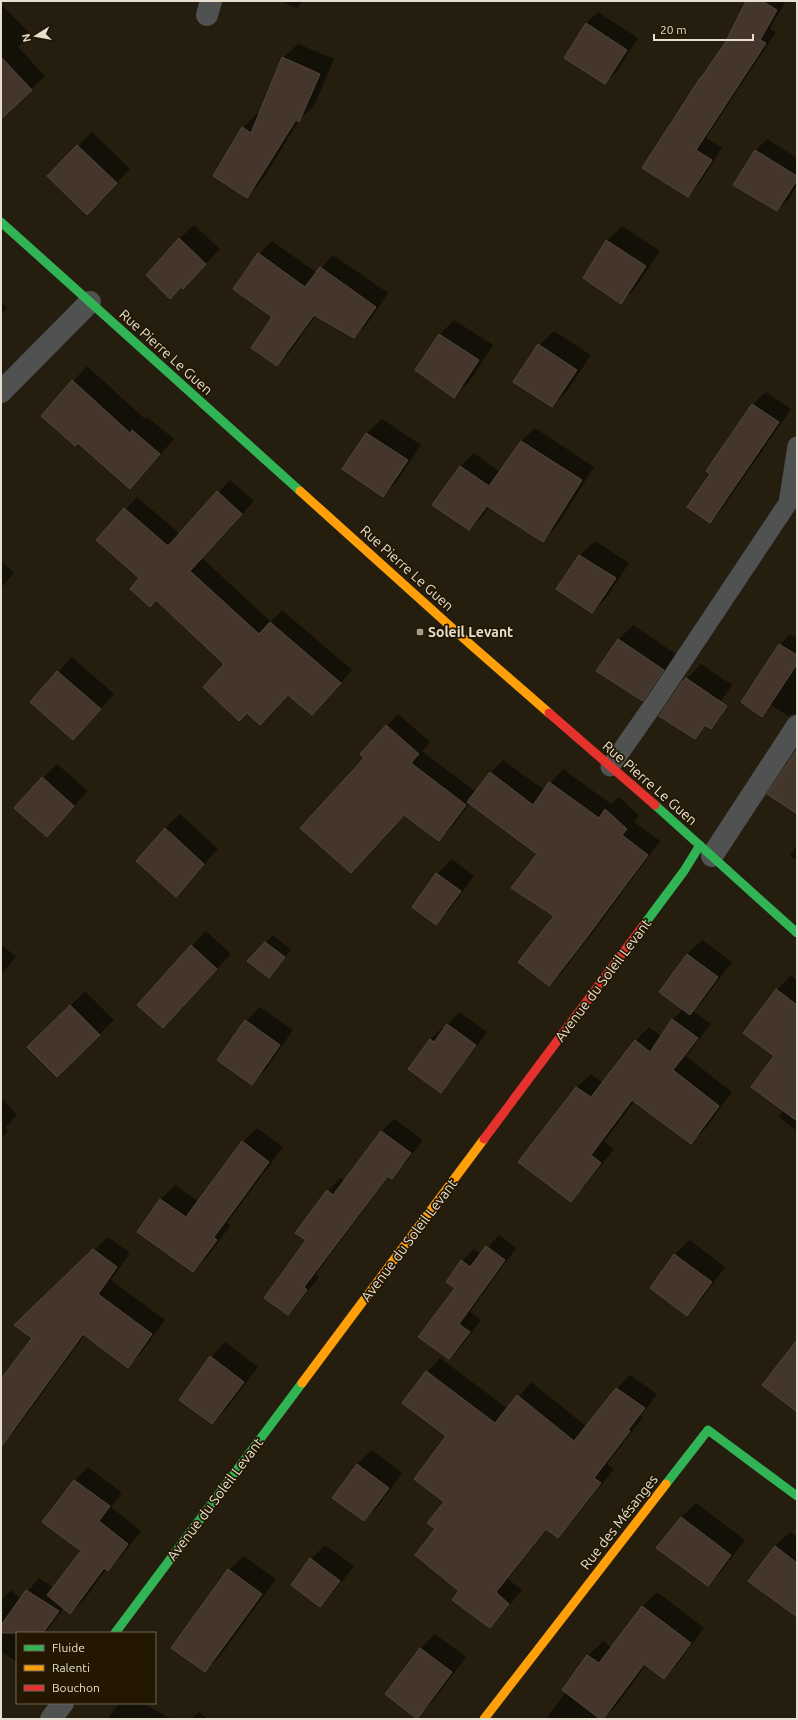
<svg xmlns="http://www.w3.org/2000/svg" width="798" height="1720" font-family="Ubuntu,sans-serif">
<rect width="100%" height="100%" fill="#251e0f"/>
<path fill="#0007" d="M281,1h22l-7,7z
M747,1h39l-16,28 6,3 -70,106 16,10 -23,36 -11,12 12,-118 7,-6 19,-29z
M1,4l29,30 -12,13 27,29 -43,41z
M598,12l40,26 -21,33 -12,11 -19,-59z
M298,44l36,15 -20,47 -14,13 -39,63 -14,14 -4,-68 14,-15 3,2 23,-57z
M92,132l38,37 -29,30 -23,-53z
M767,139l30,19v27l-8,14 -12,11 -22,-59z
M194,225l26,24 -37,39 -2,-2 -2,-47z
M622,226l38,25 -25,37 -14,14 -37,-25 23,-36z
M272,241l45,32 16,-18 55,38 -21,31 -13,13 -38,-22 -26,37 -13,13 -3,-49 -15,-62z
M1,302l6,6 -6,7z
M454,320l39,25 -24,37 -15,14 -38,-26 24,-36z
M554,331l37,24 -24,36 -15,15 -13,-61z
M87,366l58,53 2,-2 27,22 -44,49 -52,-46 -36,-26z
M766,392l25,17 -69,100 -12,13 2,-48 -4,-3 45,-67z
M382,419l39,26 -24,36 -14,15 -40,-27 24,-36z
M535,428l59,39 -38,60 -14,13 -53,-34 -6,10 -14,13 -9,-63 14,-13 26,19 21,-31z
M230,480l24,21 -52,57 69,64 11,-12 70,60 -28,32 -36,-8 -62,-30 -85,-86 -43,-38 39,-43 43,37z
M595,541l34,22 -23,35 -14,14 -34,-23 22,-34z
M1,561l13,12 -13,15z
M633,625l44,30 -20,30 -15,15 -24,-60z
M790,634l4,3 3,-3v79l-9,3 -39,-25 31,-46z
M72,657l42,37 -27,30 -56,-23z
M701,664l31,21 -25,37 -24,-39z
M398,714l32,28 -8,9 54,41 14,-19 13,-13 41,30 19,-21 48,35 8,-7 20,19 -5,6 26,19 -63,86 -35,45 -13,13 6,-69 -17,-62 -68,-51 -19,25 -12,12 -73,-82 21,-32z
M57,764l31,27 -41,45 -4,-58z
M180,814l38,35 -42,46 -11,-67z
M797,845v15l-7,-4z
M452,859l22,17 -24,33 -14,14 -23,-17 24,-32z
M206,931l25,23 -54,58 15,-66z
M273,935l18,15 -22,27 -4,-34z
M702,940l30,22 -28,37 -11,12 18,13 -25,32 46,36 -27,37 -14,14 -56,-43 -31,42 10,7 -30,38 -13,13 -52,-38 58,-75 14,-13 12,9 33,-43 13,-13 12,9 12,-17 10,-10 4,-55z
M1,944l15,13 -15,17z
M791,975l6,5v151l-18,-14 5,-7 -8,-54 -32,-23 33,-43z
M85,991l29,29 -57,56 -28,-29z
M260,1007l33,23 -27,39 -15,14 -5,-62z
M459,1012l28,20 -35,47 -12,12 -10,-51 12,-12 2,1z
M1,1098l16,17 -12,13 3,3 -7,7z
M394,1119l29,21 -19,25 -12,12 -3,-1 -73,98 3,3 -19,24 -12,13 40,-123 12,-13 4,3 38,-50z
M257,1128l26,19 -56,76 4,2 -24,32 -14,14 -55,-40 23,-32 14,-14 24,17 44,-60z
M499,1235l17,13 -46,64 11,8 -20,27 -12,11 7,-70 6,-27 12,-12 7,6z
M108,1237l22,16 -19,27 54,40 -24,33 -13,13 -43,-32 -68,94 -13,14 -3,-2v-59l32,-43 -4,-26z
M690,1240l35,27 -24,33 -14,14 -36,-26 24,-34z
M225,1342l33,25 -32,42 -14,14 -1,-66z
M440,1358l68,51 23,-27 56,45 30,-39 13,-13 27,19 -16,22 2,1 -36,47 7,5 -43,54 -13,14 -11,-8 -39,50 14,11 -19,23 -13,14 -30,-37 -24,-62 9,-26 2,-66 -20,-64z
M372,1450l30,23 -23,32 -15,15 -31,-22 24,-34z
M88,1467l34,26 -11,14 30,24 -20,25 -13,14 -2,-1 -22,31 -14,13 -6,-5 -19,25h-28v29l-16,-11v-54l2,2 8,-9 10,9 18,-21 15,10 28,-37 -38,-30 31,-41z
M696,1503l49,37 -23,30 -14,15 -27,-68z
M790,1532l7,5v79l-47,-36 25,-34z
M325,1545l29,21 -20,25 -14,14 -9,-46z
M244,1556l32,23 -56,77 -15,15 24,-101z
M657,1592l47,36 -26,35 -14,15 -18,-14 -29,41 -15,14h-56l20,-27 -3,-2 25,-34 15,-15 9,7 31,-42z
M435,1634l31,23 -35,46 -14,14 4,-69z
M119,1703h24l28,16h-63z
M199,1712l9,7h-17z"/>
<path fill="#44362a" stroke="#50473e" d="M746,1h16l15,9 -17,30 6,3 -70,107 16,10 -24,37 -46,-29 58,-90h1l24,-35z
M586,23l41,27 -22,34 -41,-26z
M1,57l31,33 -31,29z
M282,57l38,17 -21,48 -3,-2 -49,78 -34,-22 29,-49 9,6z
M77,145l40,38 -30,32 -40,-39z
M755,150l42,26v4l-20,31 -44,-26z
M179,238l27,26 -23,25 -2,-2 -11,12 -24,-24z
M606,240l40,26 -25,38 -38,-26z
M258,253l47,34 15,-20 56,40 -22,31 -40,-23 -37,51 -26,-18 21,-31 -39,-28z
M439,334l40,26 -25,38 -39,-28z
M538,344l39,26 -25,37 -39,-25z
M72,380l58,53 2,-3 28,24 -30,35 -52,-46 -3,3 -34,-30z
M752,404l27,18 -69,101 -23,-16 23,-33 -4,-3z
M366,433l42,27 -25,37 -41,-28z
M521,441l61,39 -39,62 -56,-36 -18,24 -37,-25 28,-39 29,20z
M217,491l25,23 -52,57 69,63 11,-12 71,61 -29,32 -24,-20 -28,30 -13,-12 -8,8 -36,-34 21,-23 -68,-64 -6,7 -20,-18 9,-11 -43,-38 28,-32 44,38z
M579,555l37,23 -24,35 -36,-24z
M618,639l46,31 -21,31 -47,-30z
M779,644l18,11v9l-35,53 -21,-15z
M57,671l44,38 -28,31 -43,-38z
M686,678l41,28 -16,23 -6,-4 -10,14 -36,-23 23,-34z
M386,725l33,29 -8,9 55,42 -27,36 -35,-26 -53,58 -51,-45 64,-70 -4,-4z
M797,749v65l-30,-20z
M490,772l43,33 16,-23 50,36 6,-9 22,20 -5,6 26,20 -64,86 -35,45 -31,-24 36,-46 -43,-28 26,-34 -70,-52z
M42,777l32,29 -27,31 -33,-29z
M165,828l39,36 -28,33 -40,-36z
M436,873l25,18 -25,34 -24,-18z
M265,942l20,15 -16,21 -22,-17z
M191,945l26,24 -54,59 -26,-23z
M687,954l31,23 -28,38 -31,-23z
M776,989l21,16v116l-46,-34 23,-31 -31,-23z
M70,1005l30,30 -43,42 -30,-30z
M672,1019l26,19 -25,32 46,36 -28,38 -59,-44 -41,55 10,8 -30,39 -53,-40 58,-75 15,10 44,-57 15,12z
M245,1020l35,25 -28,40 -35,-25z
M447,1024l29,21 -35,48 -33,-24 22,-30 4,3z
M381,1131l30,22 -19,26 -4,-3 -84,111 3,3 -19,25 -24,-17 42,-58 -11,-7 32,-43 6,5z
M242,1141l27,21 -55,75 3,3 -24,32 -56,-40 23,-33 26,18z
M486,1246l19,14 -46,64 11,8 -21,27 -31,-22 37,-49 -9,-6 15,-22 9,7z
M93,1249l24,18 -19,27 54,40 -24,34 -45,-34 -82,113v-68l31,-41 -18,-13z
M674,1254l38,28 -25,34 -37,-28z
M797,1340v72l-35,-27z
M210,1356l34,26 -32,42 -33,-24z
M426,1371l69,52 22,-28 57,46 42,-53 29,20 -17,22 2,1 -36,47 7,5 -43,55 -12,-9 -50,63 13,12 -19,24 -38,-28 7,-9 -44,-36 20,-26 -8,-6 17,-21 -30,-23 32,-43 -44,-33z
M357,1464l32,24 -25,33 -32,-23z
M74,1480l36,26 -11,15 29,23 -20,27 -4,-3 -34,46 -23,-19 34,-44 -39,-29z
M681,1517l50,38 -23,31 -52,-38z
M775,1546l22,17v54l-49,-36z
M310,1558l30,23 -20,26 -29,-22z
M228,1569l34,25 -57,78 -34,-24z
M26,1590l33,21 -16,22h-42v-8z
M642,1606l49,37 -27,36 -20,-15 -41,55h-3l-38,-29 25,-35 12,8z
M420,1648l32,24 -35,47 -32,-25z"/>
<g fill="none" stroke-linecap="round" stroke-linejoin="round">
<path stroke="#505252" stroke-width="19" d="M610,767l46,-66 132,-198 9,-57"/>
<path stroke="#505252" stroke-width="22" d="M207,15l4,-14
M1,392l89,-90
M712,856l85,-130
M51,1719l12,-16"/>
<path stroke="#30b455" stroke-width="9" d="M1,222l299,269
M655,805l142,128
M643,926l41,-55 16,-26
M666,1484l42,-54 89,66
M115,1633l187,-250"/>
<path stroke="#ff9f0a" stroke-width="9" d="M300,491l171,154 78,68
M302,1383l182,-244
M484,1719l182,-235"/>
<path stroke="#e5322d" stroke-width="9" d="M549,713l106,92
M484,1139l159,-213"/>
</g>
<rect fill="#a39b8c" stroke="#231701" stroke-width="1.5" x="416" y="628" width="8" height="8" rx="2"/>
<g text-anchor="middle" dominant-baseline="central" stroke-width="3.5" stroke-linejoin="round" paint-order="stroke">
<g font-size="14" fill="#e7dfd0" stroke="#231701">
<text transform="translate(166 352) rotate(42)">Rue Pierre Le Guen</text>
<text transform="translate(407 568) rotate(42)">Rue Pierre Le Guen</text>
<text transform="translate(650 783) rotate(41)">Rue Pierre Le Guen</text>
<text transform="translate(603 980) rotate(-53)">Avenue du Soleil Levant</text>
<text transform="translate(409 1240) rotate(-53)">Avenue du Soleil Levant</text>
<text transform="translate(215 1499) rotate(-53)">Avenue du Soleil Levant</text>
<text transform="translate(619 1522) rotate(-52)">Rue des Mésanges</text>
</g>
<g font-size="14" font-weight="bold" fill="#e7dfd0" stroke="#231701" text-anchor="start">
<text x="428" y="632">Soleil Levant</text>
</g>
</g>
<rect width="798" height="1720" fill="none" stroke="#e7dfd0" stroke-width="4"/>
<rect x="16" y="1632" width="140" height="72" fill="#231701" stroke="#716754"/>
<rect x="24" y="1645" width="20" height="6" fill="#30b455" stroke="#716754"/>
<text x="52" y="1652" font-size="12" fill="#e7dfd0">Fluide</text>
<rect x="24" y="1665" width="20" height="6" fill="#ff9f0a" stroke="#716754"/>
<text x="52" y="1672" font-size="12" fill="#e7dfd0">Ralenti</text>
<rect x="24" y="1685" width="20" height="6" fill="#e5322d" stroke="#716754"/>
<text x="52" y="1692" font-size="12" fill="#e7dfd0">Bouchon</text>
<g transform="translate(36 36) rotate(259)" stroke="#231701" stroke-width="3" paint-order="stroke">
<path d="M0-3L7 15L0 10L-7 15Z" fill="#e7dfd0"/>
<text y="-6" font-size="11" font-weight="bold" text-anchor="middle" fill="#e7dfd0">N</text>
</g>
<path d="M654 34v6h99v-6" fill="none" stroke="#e7dfd0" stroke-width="2"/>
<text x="660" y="34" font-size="12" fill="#e7dfd0" stroke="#231701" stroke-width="3" paint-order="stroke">20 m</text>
</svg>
